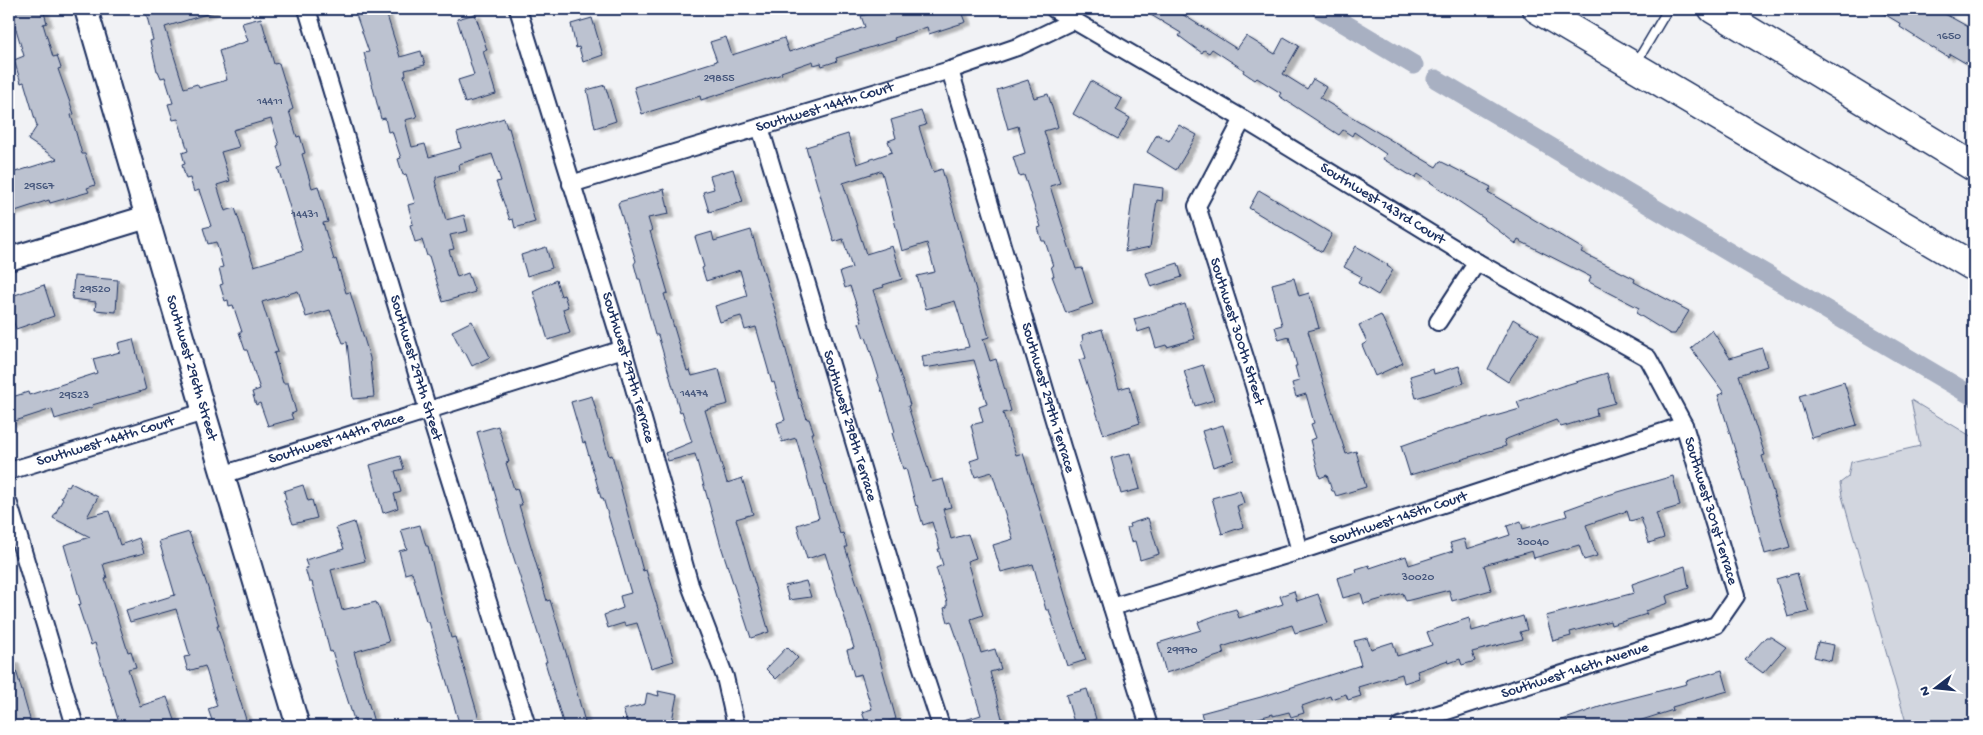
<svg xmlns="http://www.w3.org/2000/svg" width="1983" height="735" font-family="'Gochi Hand',sans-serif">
<defs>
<filter id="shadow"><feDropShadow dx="5.5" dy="3" stdDeviation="1" flood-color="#0004"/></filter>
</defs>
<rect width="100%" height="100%" fill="#f1f2f5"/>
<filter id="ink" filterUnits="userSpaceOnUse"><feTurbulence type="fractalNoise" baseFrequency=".02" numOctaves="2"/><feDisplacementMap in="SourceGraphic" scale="10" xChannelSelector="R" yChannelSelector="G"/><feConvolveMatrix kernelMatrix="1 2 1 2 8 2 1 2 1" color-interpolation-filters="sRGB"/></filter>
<g filter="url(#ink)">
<path fill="#d2d6df" stroke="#76829e" d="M1911,400l63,38v288h-67l-65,-230 -2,-13 8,-6 3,-15 69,-16z"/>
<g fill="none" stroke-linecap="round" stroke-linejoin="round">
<path stroke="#a8b0c2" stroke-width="19" d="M1320,9l94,56
M1436,79l538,318"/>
</g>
<path fill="#bcc2d0" stroke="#1b2f5e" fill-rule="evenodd" filter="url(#shadow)" d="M10,9h33l4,14 -4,1 10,33 4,-1 4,12 -3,1 16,45 -3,1 11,39h3l10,31 -8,3 2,4 -39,11 -1,-3 -40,13v-39l48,-15 -29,-19 9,-14 -13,-44 -3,1 -7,-23 10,-4z
M145,9h68v3l-48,15 19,61 13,-4 2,4 28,-8 -8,-29 29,-10 -6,-18 19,-5 13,46 5,-1 14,46 -4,2 8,26 3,-1 5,17 -3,1 10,34 6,-2 10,36 -5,1 11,37 2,-1 10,34 4,-1 20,66 4,39 -21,2 -6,-57 -4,1 -13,-33 -24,7 -8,-26 -36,11 16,50 -4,1 9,30h5l8,29 -5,2 2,5 -25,7 -8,-23 -4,2 -4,-13 8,-3 -13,-39h-2l-6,-18h3l-9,-27 -4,1 -1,-6 -3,1 -5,-16 3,-1 -4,-16 4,-1 -7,-25 -8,2 -5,-16 8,-2 -12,-36 -5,2 -4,-14 -4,1 -4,-14 3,-1 -3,-11 6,-2 -10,-32 -5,1 -5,-16 5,-1 -8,-26 -4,1 -3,-7h-1l-7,-30 3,-1zM271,119l8,26 -2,1 6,21 -5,1 25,83 -49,15 -19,-58 -10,3 -8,-26 13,-4 -9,-29 18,-5 -6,-17z
M354,9h31l15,48 21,-6 4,14 -20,5 1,5 -2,1 13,41 -12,3 7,27 13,-3 4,13 32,-9 -4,-15 47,-15 3,10h2l26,94 -20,6 -2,-9 -3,1 -14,-38 5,-1 -9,-27 -33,10 1,6 -24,7v3l-1,1 11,39 18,-5 4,16 -18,4 4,14 -5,1 8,27 11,-4 7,19 -32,10 -14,-46h-2l-5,-16 -7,2 -5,-17 3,-1 -5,-19 7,-2 -9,-29 -3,1 -5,-16 3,-1 -9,-27 -4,1 -3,-14 -4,1 -17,-66 5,-1z
M884,9h77l5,13 -37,12 -2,-7 -33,11 1,2 -59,18 1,3 -15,5 -1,-3 -7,2 -1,-4 -32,11 1,2 -12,4 -69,22 -1,-4 -58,18 -8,-27 83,-26 -7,-19 16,-5 6,18 52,-17 5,14 76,-25 -4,-11z
M1141,9h33l63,40 9,-13 29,18 9,-17 15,9 -16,28 24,15 6,-10 13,8 -6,11 116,69 4,-6 51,26 -3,5 95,57 -2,3 54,27 -1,3 55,29 -14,23h-5l-34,-21 3,-5 -50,-26 2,-5 -73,-37 -2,4 -31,-24v-1l-67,-45 -3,4 -32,-19 3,-5 -32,-22 -2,4 -9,-6 -4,5 -60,-39 2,-3 -24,-15 -2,2 -12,-8 1,-2 -32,-21 -3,4 -5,-3 -2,3 -23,-17 2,-3z
M1876,9h60l38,21v38l-24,-14 -2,3 -23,-14 -25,-16 1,-3z
M475,14l12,36 -4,1 13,43 -31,9 -7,-23 16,-5 -17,-56z
M592,18l11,37 -20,7 -4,-15 -3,1 -5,-24z
M1028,80l6,18 14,-4 10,33 -14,4 16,52 -10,3 26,83 6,-1 11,36 -27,9 -14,-37h2l-3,-10h2l-8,-25h-3l-4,-13 3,-1 -17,-52 -5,1 -6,-19 12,-4 -7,-27 -10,3 -11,-39z
M1091,81l31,18 -6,11 14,8 -12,21 -45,-25z
M605,85l11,36 -21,7 -8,-38z
M921,111l5,14 -7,2 14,45 9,-3 47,168 -6,2 7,22 6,-2 15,52 -8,2 13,42 7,-2 51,172 12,35 -19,6 -18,-56h-3l-13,-46 -32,8 -8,-27 20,-6 -21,-67 -17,5 -5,-16 9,-3 -8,-33 12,-3 -4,-15 8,-3 -13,-44 -50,8 -2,-12 47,-9 -14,-46 -29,8 -9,-33 18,-4 -8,-29 -25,8 -20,-79 -2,-1 -37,12 23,71 26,-8 10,33 -19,6 1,2 -11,3 37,115 -2,1 24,76 11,-3 8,28 -8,2 8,30 17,-5 8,24 -9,3 16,54 -12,4 10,34 14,-4 6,20 -11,3 14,54h-49v-3l26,-8 -24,-77 -6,-17 -3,1 -4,-14 3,-1v-5l-11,-34 7,-3 -5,-16h2l-8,-27 -9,3 -6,-20 -1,1 -10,-38 -3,1 -11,-36 3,-1 -12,-40h-1l-5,-14h2l-13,-41 -2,1 -5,-15 3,-1 -12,-36 -5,2 -5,-16 12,-4 -9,-29 -9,3 -28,-95 42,-13 9,30 35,-12 -4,-11 8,-3 -5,-18z
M1179,125l18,10 -21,35 -29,-18 10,-18 12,7z
M733,169l10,33 -34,10 -6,-20 11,-3 -4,-13z
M1134,184l29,4 -1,13 -5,-1 -7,47 -25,5z
M664,189l5,25 -21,4 4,13h-2l18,62 -4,1 23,77 3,-1 2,6 27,-7 9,35 -23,6 22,73 15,-5 11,36 -17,5 33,113 -18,6 -30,-92 -26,-92 -27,7 -3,-8 27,-11 -10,-31 -2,1 -22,-77h-3l-15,-56h-2l-4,-15 2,-3 -18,-57 1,-2z
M1259,190l73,44 -10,18 -73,-44z
M751,230l27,90 21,79 1,-1 7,21h2l5,14h-3l16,58 13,43 3,-1 4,14h-2l26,80 25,92 -18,5v2h-11l-5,-14 10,-3 -11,-35 -7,2 -7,-26 7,-2 -29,-95 -18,6 -10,-34 22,-7 -23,-80 -14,4 -5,-19 8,-3 -11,-38 -2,1 -16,-56 -11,3 -4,-14 -21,6 -5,-16 32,-10 -7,-26 -34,11 -4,-13 2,-1 -9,-30 17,-5 2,9z
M1356,246l32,19 -1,1 6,4 -15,25 -20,-12 4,-6 -18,-10z
M546,247l6,21 -25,8 -6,-21z
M1178,263l4,14 -31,10 -5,-14z
M74,276l44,4 -2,32 -21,-2 1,-8 -24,-3z
M1294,278l5,18 10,-3 10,35 -11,3 14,48 24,75 10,-3 10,36 -30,9 -2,-5h-2l-5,-16 -7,3 -10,-38 6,-2 -5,-14 3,-1 -8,-29 -10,3 -4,-14 7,-2 -4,-15h2l-8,-29 -10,3 -4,-13 7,-2 -10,-41z
M556,280l5,16 3,-1 4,12 -5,2 7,24 -22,7 -15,-49z
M44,285l10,31 -38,13 -7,-21v-11z
M1185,304l10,35 -28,8 -1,-2 -10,3 -6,-20 -12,4 -4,-13z
M1381,315l22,48 -28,13 -13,-31 5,-3 -8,-17z
M1513,319l26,16 -31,47 -20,-13z
M472,321l18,36 -18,9 -7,-14 -2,1 -11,-22z
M1102,329l17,60 10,-3 11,37 -36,12 -25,-75 7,-2 -5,-16 2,-1 -1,-6z
M1712,330l18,28 32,-10 5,18 -28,9 26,80 -3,1 28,91 -25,7 -10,-39 -37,-120 6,-2 -33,-45z
M133,339l13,51 -54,15 1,2 -38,12 -3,-10 -43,14v-25l19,-6 1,3 68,-22 -4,-14 27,-7 -2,-9z
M1203,365l11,35 -19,6 -11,-35z
M1459,366l5,17 -48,15 -6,-22 23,-7 1,5z
M1607,373l8,30 -19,5 1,8 -36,11 -5,-7 -52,20 2,6 -96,29 -9,-29 42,-15 77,-22 -3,-7 45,-16z
M1844,382l13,43 -45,13 -13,-42z
M592,396l17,60 3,-1 31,116 3,-1 28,91 -23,7 -14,-45 -12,3 -1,-3 -16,5 -4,-13 19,-7 -3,-12 11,-3 -28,-95h-2l-16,-56 -2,1 -12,-41z
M1223,425l11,35 -21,7 -11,-36z
M498,426l11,36 -3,1 8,26 3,-1 5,17h-3l28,96 3,-1 17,56 19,70h-22l-19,-64h2l-36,-113 -34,-117z
M1130,453l10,36 -19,5 -10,-36z
M400,456l4,13 -9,2 6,21 -7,2 4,14 -15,5 -13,-48z
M1673,476l7,30 -24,7 8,25 -15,5 -8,-25 -11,3 -3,-10 -41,14 11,31 -13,4 -5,-15 -45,13 -2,-7 -48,14 7,25 -39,11 -3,-11 -43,11 -3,-8 -39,11 -3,-11 -18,5 -6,-20 20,-6 -1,-3 13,-4 1,3 36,-12 3,9 44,-14 -3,-8 14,-4 3,10 43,-14 -3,-9 14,-5 2,8 44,-13 -2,-6 36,-13z
M71,483l27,14 -11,20 22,-6 11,34 19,-7 5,15 -41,11 4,14 -2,1 23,73 3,-1 5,16 -8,2 12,37 27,-9 10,29h-57l-25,-83 -4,2 -13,-40 3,-1 -17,-59 26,-8 -37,-19 10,-19 -2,-1 6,-12 2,1z
M303,485l5,16 4,-1 5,18 -24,6 -9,-24 2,-1 -2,-8z
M1240,490l4,13 -7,3 6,21 -21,7 -10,-36z
M1148,518l11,36 -19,6 -5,-19 -4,1 -4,-14 3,-1 -1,-3z
M354,522l11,39 -34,9 11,40 34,-8 4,9 9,31 -35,10 21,74h-19l-24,-75 -2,1 -18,-70h-3l-4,-14h3l-3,-8 39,-11 -8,-21z
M420,525l6,21h2l23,92 4,-1 26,89h-21l-31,-104h-3l-14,-50 -7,2 -6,-23 8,-2 -6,-19z
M189,532l19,56 11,38h-2l31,100h-34l-6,-17 9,-3 -12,-40 -17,5 -4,-14 6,-1 -14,-47 -46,13 -4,-12 49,-15 -16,-54z
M1685,566l4,22 -23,8 2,7 -23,8 2,3 -36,11 -1,-4 -40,11 1,4 -18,5 -7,-25 88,-23 -2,-9z
M1797,573l12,39 -21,5 -12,-38z
M806,581l5,16 -22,3 -4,-14z
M1294,591l3,10 21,-7 10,29 -33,10 -3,-8 -70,22 2,7 -58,19 -8,-30 43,-13 -3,-8 24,-9 14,-4 3,9 44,-14 -3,-8z
M1523,616l4,14 -7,2 3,7 -51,13 3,9 -13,4 -2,-6 -11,4 -1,-3 -31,11 2,7 -15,5 -2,-9 -44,13 3,9 -13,4 -2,-6 -15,5 -1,-3 -28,10 2,7 -13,4 -2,-5 -16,4v-2l-29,8 1,4h-40l-4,-13 60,-16 100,-32 -7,-24 13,-3 4,11 22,-7 4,14 35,-11 -5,-13 42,-14 3,13z
M1766,637h5l15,10 -23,26 -18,-13z
M1818,642l16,3 -3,16 -17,-4z
M787,647l11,11 -22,21 -10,-10z
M13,660l19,66h-23v-65z
M1722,670l6,21 -56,16 1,3 -50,16h-72v-2l57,-20 79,-20 -1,-3z
M1087,689l9,30 -21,7 -9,-31z
M658,691l19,4 -6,31h-19l-17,-3 -7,2 -5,-15 22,-6 2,-11 12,3z"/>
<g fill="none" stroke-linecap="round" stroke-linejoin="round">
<g stroke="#1b2f5e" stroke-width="11">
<path id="lane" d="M1636,63l32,-54"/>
</g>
<g stroke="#1b2f5e" stroke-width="20">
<g id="street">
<path id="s1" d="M307,9l121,401 99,316"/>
<path id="s2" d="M518,9l105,340 67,236 35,92 11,49"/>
<path id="s3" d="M1054,9l189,110 234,143 171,96 36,67 52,171 -20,29 -316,101"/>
<path id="s4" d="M950,70l112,377 87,279"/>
<path id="s5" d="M1243,119l-46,87 57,180 46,165"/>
<path id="s6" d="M760,127l159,532 22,67"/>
<path id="s7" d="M571,184l379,-114 70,-24 54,-26"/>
<path d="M1438,322l39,-60"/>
<path id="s8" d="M9,471l195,-59"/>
<path id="s9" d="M222,475l401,-126"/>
<path d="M9,504l66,222"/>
<path id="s10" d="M1112,607l188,-56 384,-126"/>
</g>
</g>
<g stroke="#1b2f5e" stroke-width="26">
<g id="secondary">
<path id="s11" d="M86,9l118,403 94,314"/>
<path d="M9,259l138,-42"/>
</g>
</g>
<g stroke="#1b2f5e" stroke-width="31">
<path id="highway" d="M1537,9l437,258
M1713,9l261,158"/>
</g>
<use href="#lane" stroke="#fff" stroke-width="8"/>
<use href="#street" stroke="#fff" stroke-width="16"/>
<use href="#secondary" stroke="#fff" stroke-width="22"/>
<use href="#highway" stroke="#fff" stroke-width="28"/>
</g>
</g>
<g text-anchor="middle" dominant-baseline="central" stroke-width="4" stroke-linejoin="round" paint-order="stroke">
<g font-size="12" fill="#43547a">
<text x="1949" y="37">1650</text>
<text x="719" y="79">29855</text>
<text x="270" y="102">14411</text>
<text x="39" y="187">29567</text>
<text x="305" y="215">14431</text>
<text x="95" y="290">29520</text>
<text x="694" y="394">14474</text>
<text x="74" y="396">29523</text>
<text x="1533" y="543">30040</text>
<text x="1418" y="578">30020</text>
<text x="1182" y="651">29970</text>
</g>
<g font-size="15" fill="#1b2f5e" stroke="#fff">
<text stroke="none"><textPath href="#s7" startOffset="265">Southwest 144th Court</textPath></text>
<text stroke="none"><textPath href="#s3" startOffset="382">Southwest 143rd Court</textPath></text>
<text stroke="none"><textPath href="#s5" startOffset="230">Southwest 300th Street</textPath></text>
<text stroke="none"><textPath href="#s11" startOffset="374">Southwest 296th Street</textPath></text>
<text stroke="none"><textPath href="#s1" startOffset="375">Southwest 297th Street</textPath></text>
<text stroke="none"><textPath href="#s2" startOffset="375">Southwest 297th Terrace</textPath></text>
<text stroke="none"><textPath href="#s4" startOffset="342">Southwest 299th Terrace</textPath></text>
<text stroke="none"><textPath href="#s6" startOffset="312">Southwest 298th Terrace</textPath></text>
<text stroke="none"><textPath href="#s9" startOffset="120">Southwest 144th Place</textPath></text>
<text stroke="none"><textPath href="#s8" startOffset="101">Southwest 144th Court</textPath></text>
<text stroke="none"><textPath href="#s3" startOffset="855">Southwest 301st Terrace</textPath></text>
<text stroke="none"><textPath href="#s10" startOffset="300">Southwest 145th Court</textPath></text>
<text transform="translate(1575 671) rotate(-18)">Southwest 146th Avenue</text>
</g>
</g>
<rect width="1983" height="735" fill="none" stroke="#fff" stroke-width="30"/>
<rect x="15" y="15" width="1953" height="705" fill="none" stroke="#1b2f5e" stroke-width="2" filter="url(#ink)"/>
<g transform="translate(1936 688) rotate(254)" stroke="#ffffff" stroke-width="4" paint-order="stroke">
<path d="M0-4L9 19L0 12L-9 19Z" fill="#1b2f5e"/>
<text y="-8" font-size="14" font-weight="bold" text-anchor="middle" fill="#1b2f5e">N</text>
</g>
</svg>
